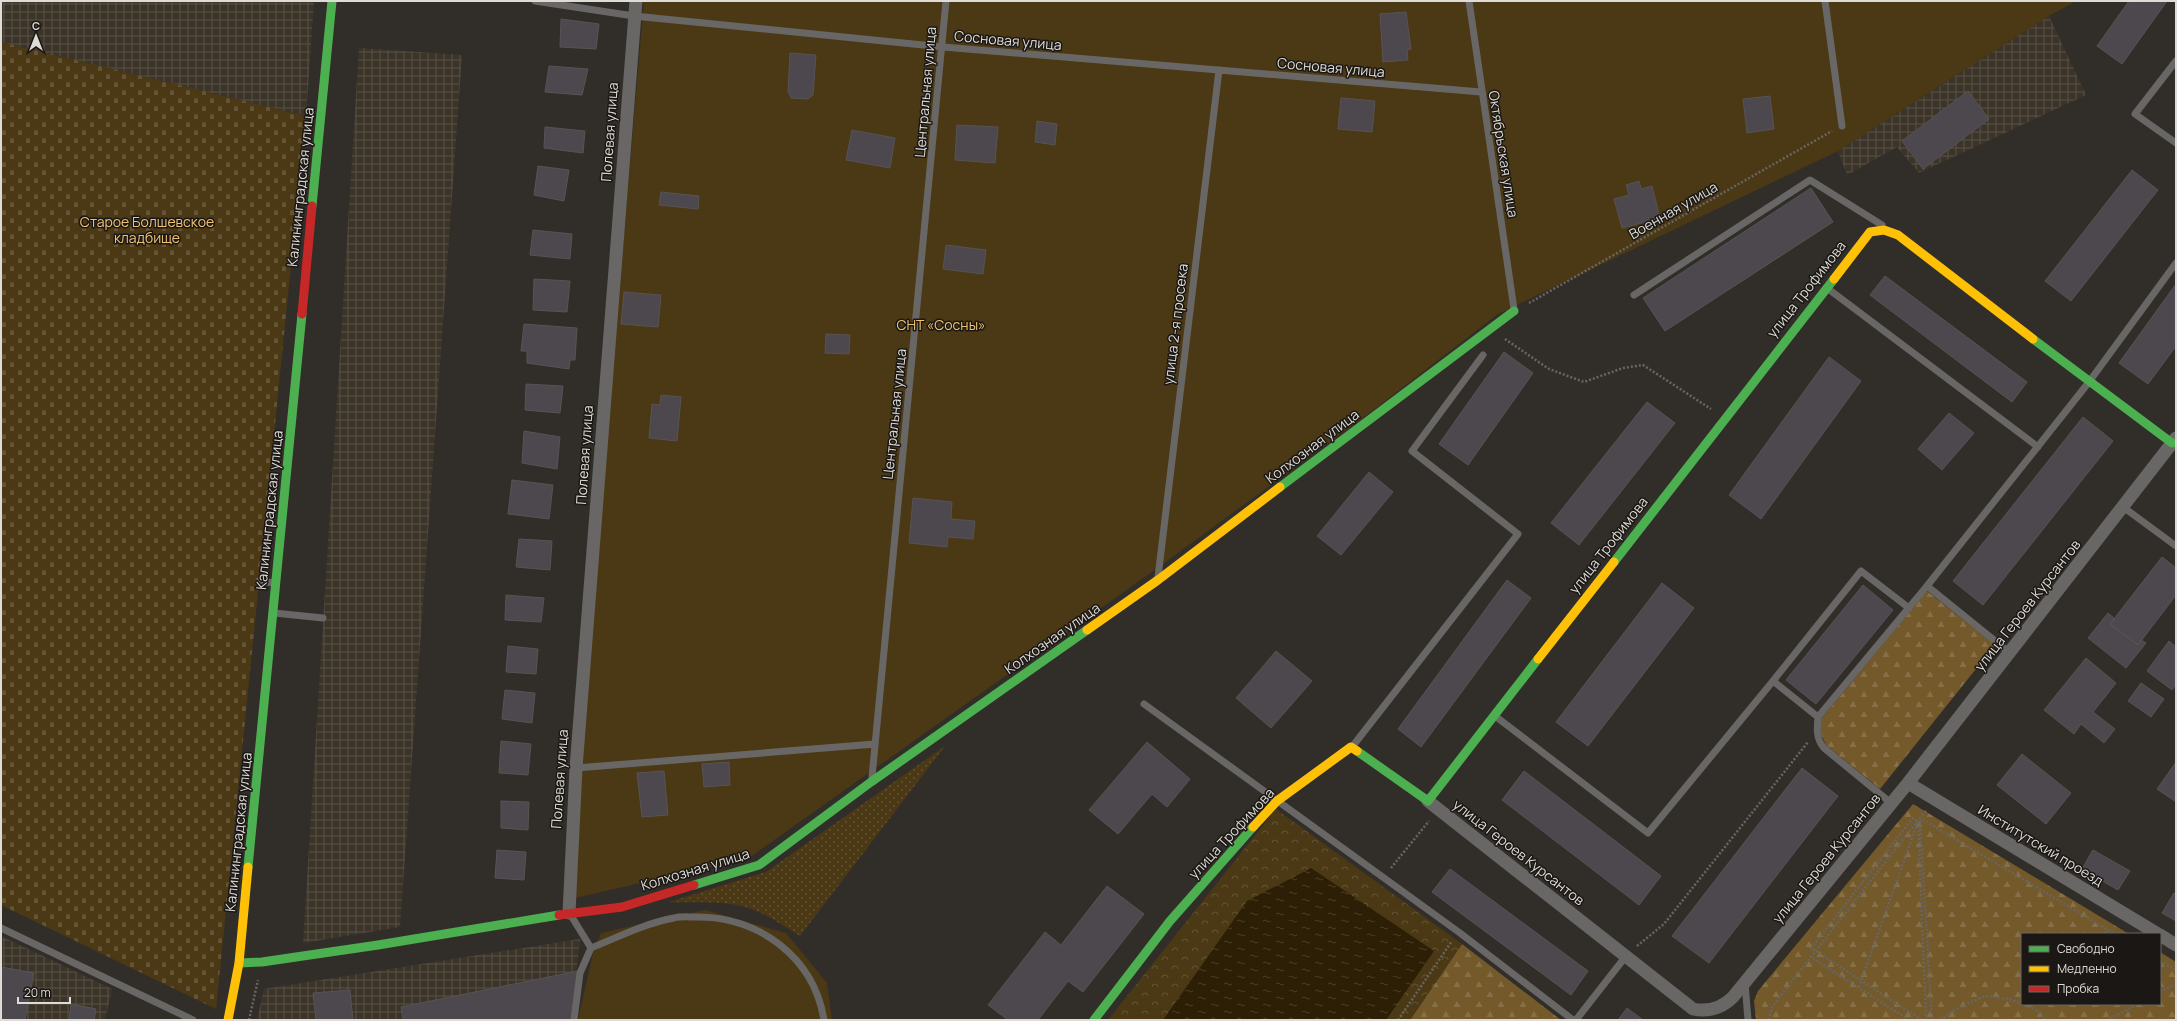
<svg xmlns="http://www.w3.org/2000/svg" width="2177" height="1021" font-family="Manrope,sans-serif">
<defs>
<pattern id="industrial-grid" width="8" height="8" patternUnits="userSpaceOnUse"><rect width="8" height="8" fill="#3c3428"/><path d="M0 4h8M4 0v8" fill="none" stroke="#585146"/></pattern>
<pattern id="grass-dots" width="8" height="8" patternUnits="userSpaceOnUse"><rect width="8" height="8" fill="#4b3814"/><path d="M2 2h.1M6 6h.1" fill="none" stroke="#645435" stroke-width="1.8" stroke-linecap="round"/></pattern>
<pattern id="forest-firs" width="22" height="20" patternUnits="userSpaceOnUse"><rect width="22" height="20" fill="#74592a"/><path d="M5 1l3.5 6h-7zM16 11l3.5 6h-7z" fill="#877048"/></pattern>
<pattern id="cemetery-stones" width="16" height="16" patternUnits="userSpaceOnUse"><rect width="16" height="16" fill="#4b3814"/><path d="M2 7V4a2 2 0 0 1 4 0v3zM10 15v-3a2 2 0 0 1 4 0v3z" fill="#645435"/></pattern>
<pattern id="park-crowns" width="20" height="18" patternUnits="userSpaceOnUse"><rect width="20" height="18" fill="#4b3814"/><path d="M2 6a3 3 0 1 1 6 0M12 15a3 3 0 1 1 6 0" fill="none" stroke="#645435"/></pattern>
<pattern id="water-ripples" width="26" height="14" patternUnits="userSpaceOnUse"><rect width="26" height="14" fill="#2c1f05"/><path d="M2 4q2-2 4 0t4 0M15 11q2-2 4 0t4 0" fill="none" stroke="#4a3f29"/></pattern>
</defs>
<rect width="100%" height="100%" fill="#312e2a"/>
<path fill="url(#industrial-grid)" d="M1,1h313l-8,115 -305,-74z
M2049,16l37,79 -167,78 -22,-26 -50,28 -9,-24z
M359,48l103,7 -62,872 -97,16z
M1,936l111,53 -7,31h-104z
M580,939l-9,81h-314l7,-31z"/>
<path fill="url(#grass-dots)" d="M945,746l-145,190c-16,-10 -31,-20 -48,-27 -25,-9 -57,-6 -83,-7l97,-30z"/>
<path fill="url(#forest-firs)" d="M1927,591l68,54 -115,144 -54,-44 -5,-11v-15z
M1913,804l216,130h-107v70h138v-52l16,10v58h-420l-2,-19 4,-10z
M1462,944l99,76h-151z"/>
<path fill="url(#cemetery-stones)" d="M1,42l305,74 -90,893 -215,-104z"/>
<path fill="url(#park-crowns)" d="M1276,809l186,135 -52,76h-302z"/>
<path fill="#4b3814" d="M644,1h1432l-27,15 -211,135 -340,163 -126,97 -216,158 -407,289 -174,40 9,-198z
M705,910l81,23 41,50 5,37h-254l15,-67 8,-20z"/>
<path fill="url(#water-ripples)" d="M1311,868l123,83 -48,69h-223l84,-119z"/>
<path fill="#4d474e" stroke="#565454" d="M2129,1h38l-45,63 -25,-18z
M1406,12l5,37 -4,1 1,10 -25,2 -3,-48z
M561,19l38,5 -3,25 -36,-2z
M790,53l26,2 -3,40 -5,4 -17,-1 -3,-7z
M549,66l39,3 -6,26 -37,-3z
M1968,91l21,28 -66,50 -21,-28z
M1770,96l4,33 -27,4 -4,-34z
M1341,98l34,3 -3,31 -34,-3z
M1037,121l20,3 -2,21 -20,-3z
M957,125l41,2 -3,36 -40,-3z
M545,127l40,4 -2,22 -39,-5z
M852,130l43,8 -5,30 -44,-8z
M538,166l31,4 -5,31 -30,-6z
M2132,170l26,20 -87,111 -26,-20z
M1639,181l2,8 11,-3 8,32 -38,10 -8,-29 15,-4 -3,-10z
M1811,188l22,34 -168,109 -22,-33z
M661,192l38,4 -1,13 -39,-4z
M533,230l39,4 -2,25 -40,-4z
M946,245l40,5 -3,24 -40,-5z
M1885,276l142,106 -15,20 -142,-107z
M534,279l36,2 -3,31 -34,-2z
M2176,284v62l-28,38 -29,-21z
M624,292l37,3 -3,32 -37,-3z
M524,324l53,4 -2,32h-5l-1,9 -42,-6v-12h-6z
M826,334l24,1 -1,19 -24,-1z
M1504,352l29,21 -65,92 -29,-21z
M1829,357l32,24 -100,138 -32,-24z
M526,384l37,2 -3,27 -35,-3z
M661,395l20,2 -4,44 -28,-3 3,-34 8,1z
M1647,402l28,21 -96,122 -28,-22z
M1949,413l25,20 -32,37 -24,-21z
M2083,417l30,24 -130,164 -30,-24z
M524,431l36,6 -3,32 -35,-6z
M1369,472l24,20 -52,63 -24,-19z
M512,480l41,5 -4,34 -41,-5z
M913,498l39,4 -1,17 24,2 -2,18 -25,-2 -1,10 -38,-4z
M519,539l33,2 -2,29 -34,-3z
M2162,557l14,11v27l-38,50 -28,-21z
M1507,580l24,18 -110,149 -23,-18z
M1662,583l32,25 -106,138 -32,-24z
M1863,585l30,25 -77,94 -30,-24z
M506,595l38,3 -3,24 -36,-2z
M2108,613l7,6 -5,5 28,21 3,-5 5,3 -20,25 -38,-30z
M2169,641l7,6v37l-4,6 -25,-19z
M508,646l30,3 -2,25 -30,-2z
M1276,651l36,30 -41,47 -35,-30z
M2086,658l30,25 -23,29 22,17 -11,14 -23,-19 -7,10 -30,-24z
M2141,683l23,16 -13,18 -23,-16z
M505,690l30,3 -3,30 -30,-4z
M501,741l30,3 -3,31 -29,-2z
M1147,742l43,37 -23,28 -15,-13 -34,40 -29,-24z
M2022,754l49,39 -25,31 -49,-39z
M729,762l1,23 -26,2 -2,-23z
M2176,762v40l-19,-13z
M1802,768l36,28 -129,167 -37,-27z
M664,771l4,44 -26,2 -5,-44z
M1524,771l137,105 -22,29 -137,-105z
M501,801l28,1 -1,28 -27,-2z
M497,850l29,2 -2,28 -29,-2z
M2093,850l37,21 -12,19 -36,-21z
M1450,869l138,102 -17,24 -139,-103z
M1107,886l37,28 -61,78 -15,-11 -30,39h-30l-20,-15 57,-73 16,13z
M2174,893l2,1v27l-14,-8z
M1,967l33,6 -9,47h-24z
M578,971l-7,49h-168l-2,-13z
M350,990l3,30h-37l-3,-27z
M71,1004l25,5 -2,11h-25z
M1627,1008l16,12h-25z"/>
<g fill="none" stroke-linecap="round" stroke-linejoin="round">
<path stroke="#676664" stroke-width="2.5" stroke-dasharray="2 2" stroke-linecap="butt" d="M1529,303l303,-172
M1505,339l44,30 35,13 39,-14 20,-3 68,44
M1926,811l-6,7 12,202
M1391,868l38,-47
M1637,946l27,-22 144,-182
M2160,961l16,9
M1859,987l58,-163
M2160,992l16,-8
M249,1020l9,-40
M1398,1020l54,-79
M1769,1020l3,-13 39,-50
M1909,1020l-98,-63 109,-139 195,116
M1922,1020l-111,-72 102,-130 5,4 8,198
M1940,1020l14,-10 31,-14 24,3 26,10 11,11
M2107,1020l31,-16"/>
<path stroke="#686765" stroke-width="7" d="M535,1l99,15 309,31 538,45
M1469,1l45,308
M1825,1l17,125
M2176,61l-41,53 41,29
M1827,288l211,159
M1634,295l176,-115 72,45
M2123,507l53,39
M1158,577l61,-507
M259,581l16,2
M1909,608l-48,-37 -88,110 45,36 109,-131
M274,613l49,5
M2010,653l-83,-67 162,-204 87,-119
M1144,704l316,229 113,87
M1495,716l153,117 125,-152
M1818,717c-1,12 -2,22 6,31l67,55
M1352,747l166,-213 -106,-83 71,-96
M576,768l299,-24
M872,777l74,-776
M570,914l21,34c27,-11 55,-25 83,-30 7,-2 15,-1 22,-1 62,-1 118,40 128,103
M1,928l192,92
M1745,983l3,37
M574,1020l6,-47 11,-25
M1576,1020l50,-64"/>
<path stroke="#686765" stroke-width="13" d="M1908,783l250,151
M1428,801l265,208c15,3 29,-1 40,-12l175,-214 268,-345
M569,913l7,-145 60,-767
M2160,935l16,10"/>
<path stroke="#4caf50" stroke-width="9" d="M312,206l20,-205
M2033,339l139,104
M1280,487l234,-176
M1614,562l220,-283
M1357,751l71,50 110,-142
M248,867l54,-553
M694,885l65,-20 112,-83 216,-152
M239,963l23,-1 116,-17 181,-30
M1094,1020l76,-99 83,-94"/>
<path stroke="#ffc107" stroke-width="9" d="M1834,279l36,-47 14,-2 14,5 135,104
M1087,630l71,-50 122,-93
M1538,659l76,-97
M1253,827l24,-26 74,-54 6,4
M228,1020l11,-57 9,-96"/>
<path stroke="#c62828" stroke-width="9" d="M302,314l10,-108
M559,915l63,-8 72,-22"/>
</g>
<g text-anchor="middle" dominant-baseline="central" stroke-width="3" stroke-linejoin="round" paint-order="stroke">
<g font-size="14" fill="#dfdcd7" stroke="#1a1714">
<text transform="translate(1008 40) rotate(5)">Сосновая улица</text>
<text transform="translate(1331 67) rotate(5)">Сосновая улица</text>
<text transform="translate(925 92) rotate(-85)">Центральная улица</text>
<text transform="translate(609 132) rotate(-86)">Полевая улица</text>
<text transform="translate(1504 154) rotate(81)">Октябрьская улица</text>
<text transform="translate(300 187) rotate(-84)">Калининградская улица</text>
<text transform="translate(1673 210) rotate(-30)">Военная улица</text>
<text transform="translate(1806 289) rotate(-52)">улица Трофимова</text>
<text transform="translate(1175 324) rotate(-83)">улица 2-я просека</text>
<text transform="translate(894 414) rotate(-84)">Центральная улица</text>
<text transform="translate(1312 446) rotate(-37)">Колхозная улица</text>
<text transform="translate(584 455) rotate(-86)">Полевая улица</text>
<text transform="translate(269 510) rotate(-84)">Калининградская улица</text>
<text transform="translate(1608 545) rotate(-52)">улица Трофимова</text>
<text transform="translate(2027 605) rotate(-52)">улица Героев Курсантов</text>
<text transform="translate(1052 638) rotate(-35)">Колхозная улица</text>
<text transform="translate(559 779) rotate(-86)">Полевая улица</text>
<text transform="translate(238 832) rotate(-84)">Калининградская улица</text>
<text transform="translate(1231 833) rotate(-47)">улица Трофимова</text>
<text transform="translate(2041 845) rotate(31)">Институтский проезд</text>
<text transform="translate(1519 852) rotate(38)">улица Героев Курсантов</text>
<text transform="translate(1826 858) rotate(-51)">улица Героев Курсантов</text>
<text transform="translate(695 869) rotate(-17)">Колхозная улица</text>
</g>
<g font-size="14" fill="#f0c373" stroke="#1a1714">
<text x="147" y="221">Старое Болшевское<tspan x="147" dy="16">кладбище</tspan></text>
<text x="941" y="324">СНТ «Сосны»</text>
</g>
</g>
<rect width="2177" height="1021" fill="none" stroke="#dfdcd7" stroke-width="4"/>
<rect x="2021" y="933" width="140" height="72" fill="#1a1714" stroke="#696662"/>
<rect x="2029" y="946" width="20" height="6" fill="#4caf50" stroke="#696662"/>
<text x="2057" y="953" font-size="12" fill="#dfdcd7">Свободно</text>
<rect x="2029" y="966" width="20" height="6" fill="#ffc107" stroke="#696662"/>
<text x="2057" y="973" font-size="12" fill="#dfdcd7">Медленно</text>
<rect x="2029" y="986" width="20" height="6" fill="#c62828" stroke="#696662"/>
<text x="2057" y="993" font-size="12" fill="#dfdcd7">Пробка</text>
<g transform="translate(36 36)" stroke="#1a1714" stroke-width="3" paint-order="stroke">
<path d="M0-3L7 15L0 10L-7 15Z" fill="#dfdcd7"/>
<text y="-6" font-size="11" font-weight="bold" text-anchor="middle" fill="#dfdcd7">С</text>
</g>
<path d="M18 997v6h52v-6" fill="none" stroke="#dfdcd7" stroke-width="2"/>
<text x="24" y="997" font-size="12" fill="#dfdcd7" stroke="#1a1714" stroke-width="3" paint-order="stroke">20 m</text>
</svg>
